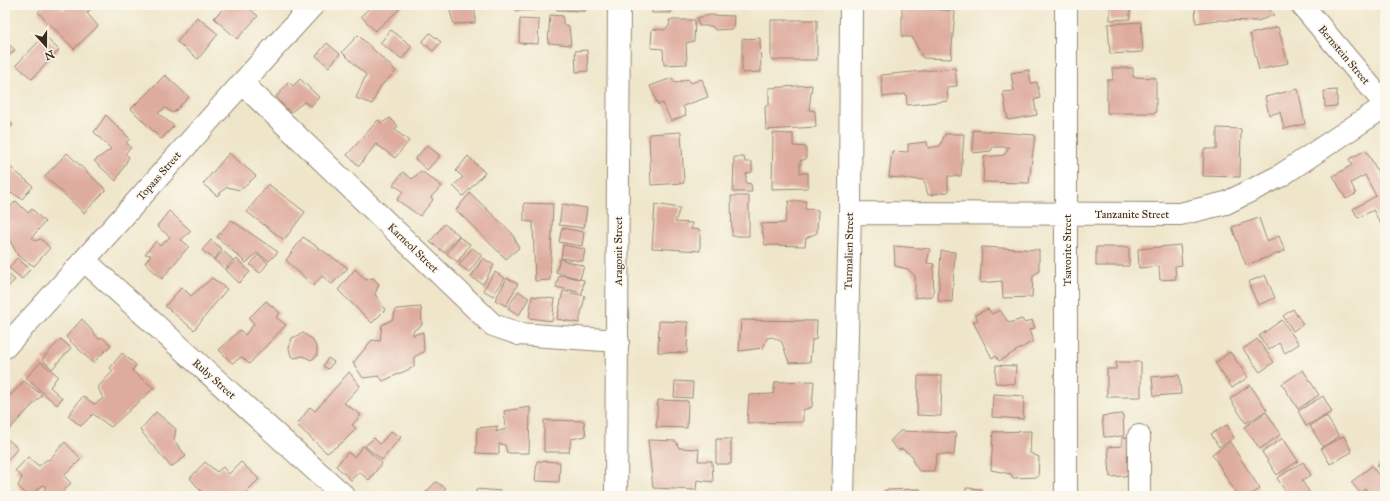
<svg xmlns="http://www.w3.org/2000/svg" width="1390" height="501" font-family="'IM FELL Great Primer',serif">
<rect width="100%" height="100%" fill="#fbf7ec"/>
<filter id="ink" filterUnits="userSpaceOnUse"><feTurbulence type="fractalNoise" baseFrequency=".025" numOctaves="2"/><feDisplacementMap in="SourceGraphic" scale="8" xChannelSelector="R" yChannelSelector="G"/><feConvolveMatrix kernelMatrix="1 2 1 2 8 2 1 2 1" color-interpolation-filters="sRGB"/></filter>
<filter id="wash" filterUnits="userSpaceOnUse"><feTurbulence type="fractalNoise" baseFrequency=".012" numOctaves="4" result="noise"/><feDisplacementMap in="SourceGraphic" scale="16" xChannelSelector="R" yChannelSelector="G"/><feGaussianBlur stdDeviation="0.9" result="paint"/><feColorMatrix in="noise" values="0 0 0 0 0 0 0 0 0 0 0 0 0 0 0 0 0 1.4 0 .05"/><feComposite in="paint" operator="in"/></filter>
<g filter="url(#wash)">
<rect width="100%" height="100%" fill="#efe6ca"/>
<g id="blocks">
<path fill="#deac9e" d="M46,5h12l5,5 5,-5h27l-8,8 11,13 -24,23 -36,-37z
M227,5h18l13,11 -21,23 -23,-21z
M250,5h11l-6,5z
M373,5h31l-29,26 -14,-15z
M448,5h27v18l-21,1z
M516,5h18v5l-18,1z
M557,5h28v6l-28,-1z
M651,5h20v8h-19z
M1110,5h20v14l-20,1z
M1195,5h71l8,10 -16,6 -41,-1 -21,3z
M1378,5h7v6l-2,1z
M902,7l53,4 -4,48 -28,-1 -11,-21h-10z
M550,15l13,1v8l6,2 2,19 -23,-2z
M710,15l24,1 -1,13 -18,1 -3,-4h-13l-2,-8z
M197,17l21,17 -20,25 -21,-17z
M520,19l19,1 -1,24 -19,-1z
M669,20h26l-1,21 -8,2 1,21 -23,1 -1,-16 -12,-1 1,-19 12,1 6,-5z
M771,20h46v40h-46z
M1141,22l2,30 -33,2 -2,-30z
M1278,27l10,36 -29,7 -9,-36z
M391,30l21,16 -10,13 -22,-16z
M430,33l11,9 -8,9 -11,-9z
M358,35l38,36 -16,16 -8,17 -16,-6 10,-23 -24,-23z
M44,36l15,14 -27,29 -16,-14z
M760,38l1,34 -19,1v-34z
M5,41l10,9 -10,10z
M327,43l13,11 -11,13 -13,-11z
M587,50l1,21 -12,1 -1,-21z
M955,68l2,18 -10,1 1,14 -41,4 -1,-11 -23,3 -2,-22z
M1112,68h21v9l23,1v35h-49v-33h6z
M1029,70l2,13 6,-1 3,16 -6,2 3,15 -29,5 -5,-28 11,-1 -3,-18z
M165,75l24,22 -16,16 -8,-5 -7,5 16,13 -13,13 -30,-30z
M672,78l3,5 13,-4 3,4 11,-4 6,18 -25,9 3,9 -15,6 -8,-18 -5,2 -8,-19z
M300,79l19,18 -8,9 -7,-4 -14,11 -14,-16 13,-15 4,4z
M812,85l-3,25 6,1 1,16 -50,3 -1,-23 4,-3v-16z
M1298,89l7,35 -21,5 -4,-17 -11,3 -4,-18z
M1337,90v16l-12,1 -1,-16z
M106,115l24,24 -4,3 5,6 -6,5 4,4 -13,24 -22,-20 17,-12 -17,-17z
M5,116l8,9 -8,7z
M390,118l8,8 -3,4 14,11 -14,17 -19,-14 -17,22 -12,-11 31,-35 4,3z
M1217,128l24,1 -1,48 -37,-1 1,-27h13z
M973,130l62,5 -6,48 -46,-1 1,-25 20,-2 5,-8h-16l-2,4 -18,2z
M681,132l3,51 -33,2 -2,-51z
M773,133l20,1v12l13,1v12l-6,2v12h8v15l-36,1z
M945,134h19l-3,42h-13v16l-20,3 -4,-15 -35,-3 3,-26 16,1v-8l19,-2 1,6 12,-2z
M427,145l13,11 -13,14 -12,-11z
M1366,150l19,35v41l-2,2 -10,-18 -15,8 -5,-9 23,-13 -11,-21 -14,8 5,11 -10,5 -13,-23 19,-11 -3,-6z
M67,153l39,37 -22,23 -39,-37z
M229,153l27,23 -16,14 -13,-3 -10,9 -14,-12z
M468,156l17,17 -22,23 -10,-10 10,-9 -7,-6z
M734,157h10l1,5h7v10l-6,2v9l5,1 1,8h-19z
M10,167l23,19 -11,13 -10,-6 -7,6v-26z
M421,171l21,15 -11,11 2,3 -13,16 -23,-16 6,-9 -10,-6 10,-13 9,7z
M268,184l37,28 -21,28 -37,-28z
M470,193l42,40 7,15 -13,11 -50,-49z
M731,196h18v40h-17z
M16,201l12,12 4,-4 13,13 -13,15 3,4 6,-2 9,9 -16,18 -16,-10 -13,-25v-19z
M789,201h17l-1,8 13,1 -1,23 -11,5 -1,8 -40,-1 -4,-21 24,-1z
M524,203l29,1 -3,76 -15,1 -2,-59 -9,-1z
M562,204l25,4 -3,20 -25,-3z
M655,204l25,4 -5,14 17,1 -1,6 9,1v21l-48,-3z
M169,211l22,20 -10,9 8,6 -27,33 -17,-16 6,-8 -6,-1 11,-13 4,5 10,-9 -13,-11z
M1259,218l8,23 12,-5 6,15 -39,14 -14,-38z
M231,220l47,32 -9,9 -12,-8 -11,10 -29,-26z
M444,224l15,11 -14,18 -15,-11z
M562,228l22,4 -2,14 -23,-4z
M303,237l45,31 -16,16 -10,-8 -9,10 -27,-26z
M459,237l11,7 -12,18 -11,-8z
M211,240l11,9 -8,10 -12,-9z
M563,245l22,4 -2,12 -22,-3z
M1180,245l2,20 -7,1 1,13 -16,1 -1,-14 -20,2 -1,-19z
M894,246l36,3 -3,14 7,1 -1,32 -18,2v-22l-7,-7 -13,-3z
M982,247l57,3v22l-6,3 -1,22 -29,1 -1,-17 -22,2z
M1096,247h33v19h-33z
M472,248l10,7 -13,17 -10,-7z
M223,251l10,9 -8,9 -11,-9z
M941,251l14,1 -3,50 -14,-1z
M258,255l10,8 -8,10 -10,-8z
M17,258l13,11 -8,10 -13,-11z
M483,258l11,7 -11,19 -12,-7z
M237,259l13,13 -11,11 -13,-13z
M560,259l24,7 -4,13 -24,-7z
M355,269l11,11 7,-2 6,6 -4,10 10,16 -13,13 -34,-33z
M5,271l10,9 -10,10z
M495,272l10,6 -12,18 -10,-6z
M559,275l25,5 -2,13 -26,-6z
M1265,275l10,23 -17,7 -10,-23z
M212,278l15,11 -33,41 -29,-24 17,-19 9,9z
M507,278l11,6 -12,22 -11,-6z
M518,291l11,7 -10,17 -11,-7z
M563,291l22,5 -6,27 -22,-4z
M532,296l23,3 -3,22 -23,-3z
M266,301l14,12 -4,4 10,8 -37,39 -7,-7 -10,6 -13,-13 21,-20 5,5 9,-11 -5,-6z
M421,307l1,18 -9,6v4l10,-3 1,20 -10,5v10l-31,14 -4,-5 -16,2 -10,-15 19,-23 8,1 2,-16 11,-6 3,-10z
M988,309l4,5 8,-4 9,13 13,-4 3,4 7,-3 3,8 -6,2 4,11 -34,20 -3,-5 -4,2 -19,-36 5,-2 -3,-5z
M1293,309l10,15 -10,7 -10,-15z
M82,319l17,20 3,-2 9,8 -18,18 -27,-26z
M741,320l76,1 -1,18 -4,1 -2,22 -21,1 -7,-21 -9,-5 -6,1 -4,10 -24,3z
M1282,320l17,24 -14,9 -6,-10 -10,7 -10,-14z
M659,321l29,1 -1,31 -29,-1z
M303,333l9,6 5,9v8l-6,4 -8,-4 -8,2 -4,-2 -2,-8 3,-10z
M61,339l10,9 -19,21 -10,-10z
M1257,339l17,23 -14,10 -17,-23z
M1230,352l18,25 -16,11 -17,-25z
M122,353l14,12 -4,6 22,17 -43,39 -18,-13 -12,12 -13,-10 15,-20 11,8 9,-5 -5,-12 15,-16 -3,-3z
M328,358l6,4 -6,7 -5,-3z
M41,362l17,14 -8,11 12,11 -5,7 -31,-27z
M1116,362h25v35h-34v-28h9z
M996,365l20,1 -1,18 -20,-1z
M1303,370l16,25 -21,14 -16,-25z
M349,372l11,14 -16,17 17,12 -9,10 4,4 -13,13 -16,11 -30,-28 13,-18 5,4z
M1179,375l2,19 -27,2 -2,-19z
M918,376h24l-1,40 -24,-1z
M24,381l18,14 -37,39v-33z
M675,381l18,1 -1,16 -18,-1z
M814,381l-2,26 -9,3v12l-56,1 2,-28 24,-1 2,-12z
M1250,385l17,25 -21,13 -16,-24z
M993,394l31,2 -1,23 -31,-2z
M1323,396l9,16 -26,14 -8,-15z
M658,400l30,1 -1,27 -31,-1z
M530,407l-1,46h-22l-2,-8 -6,-1v10l-23,-1 1,-25 21,-2 -2,6 10,-3 -2,-18z
M156,412l20,17 -2,11 12,16 -15,11 -31,-37z
M1266,412l15,22 -21,15 -16,-22z
M1123,414l1,22 -20,1 -2,-21z
M1326,416l13,20 -16,11 -13,-21z
M544,420l40,1 2,15 -15,3 -2,13h-25z
M1227,425l7,13 -15,9 -8,-13z
M391,431l10,6 -19,23 -17,-14 9,-8 6,6z
M900,431l56,2 -2,22 -17,-1 -3,17h-15l-6,-9v-6l-11,-7 -4,1 -8,-9z
M1031,431l-1,22 9,4 -1,20 -25,1 -2,-4 -20,-4 2,-38z
M1344,436l8,16 -22,12 -9,-16z
M5,437l13,11 -13,15z
M1132,437l3,38 -25,2 -2,-30 14,-1v-8z
M1283,438l15,23 -21,14 -15,-23z
M716,439h15v25h-15z
M648,440l28,1 3,7 20,1 -1,12h14l1,21 -16,-2 -1,10 -43,-2z
M65,442l16,17 -17,17 7,7 -12,13h-15l-3,-3 5,-6 -3,-2 -13,11h-3l-9,-10 4,-9 -7,-6 13,-14 11,9 7,-6h3z
M1230,442l30,47 -12,7h-10l-26,-42z
M363,446l19,17 -13,17 -10,-8 -8,8 -15,-14 12,-14 6,5z
M537,461l23,1 -1,20 -24,-1z
M1385,461v17l-8,-12z
M205,462l12,10 6,-5 6,7 12,-12 18,17 -17,17h-37l-15,-18z
M1303,462l8,13 -9,6 8,12 -5,3h-12l-4,-6 -3,2 -9,-14z
M1372,466l13,18v5l-9,7h-5l-5,-7 -6,4 -9,-11z
M436,482l10,6 -7,8h-17z
M966,488l16,1v7h-16z
M476,489l25,2v5h-25z
M920,489l1,7h-36v-6z
M397,491l6,5h-11z
M634,494l86,1v1h-86z"/>
</g>
</g>
<g filter="url(#ink)">
<use href="#blocks" fill-opacity="0" stroke="#958874" stroke-width="1"/>
<g fill="none" stroke-linecap="round" stroke-linejoin="round">
<g stroke="#958874" stroke-width="24">
<path id="minor" d="M1302,5l83,99
M242,83l251,242 26,9 99,7
M850,213l330,1 46,-11 54,-27 105,-70
M85,261l259,235
M5,347c104,-112 204,-229 308,-342
M616,496l3,-491
M843,496l7,-283 1,-208
M1066,496v-491
M1139,496v-60"/>
</g>
<use href="#minor" stroke="#fff" stroke-width="22"/>
</g>
</g>
<g text-anchor="middle" dominant-baseline="central" stroke-width="3" stroke-linejoin="round" paint-order="stroke">
<g font-size="11" fill="#3b2a1e" stroke="#fbf7ec">
<text transform="translate(1344 55) rotate(50)">Bernstein Street</text>
<text transform="translate(159 176) rotate(-49)">Topaas Street</text>
<text x="1132" y="214">Tanzanite Street</text>
<text transform="translate(413 248) rotate(44)">Karneol Street</text>
<text transform="translate(1067 250) rotate(-90)">Tsavorite Street</text>
<text transform="translate(618 251) rotate(-90)">Aragonit Street</text>
<text transform="translate(849 251) rotate(-89)">Turmalien Street</text>
<text transform="translate(214 379) rotate(42)">Ruby Street</text>
</g>
</g>
<rect width="1390" height="501" fill="none" stroke="#fbf7ec" stroke-width="20"/>
<g transform="translate(46 46) rotate(159)" stroke="#fbf7ec" stroke-width="3" paint-order="stroke">
<path d="M0-3L7 15L0 10L-7 15Z" fill="#3b2a1e"/>
<text y="-6" font-size="11" font-weight="bold" text-anchor="middle" fill="#3b2a1e">N</text>
</g>
</svg>
